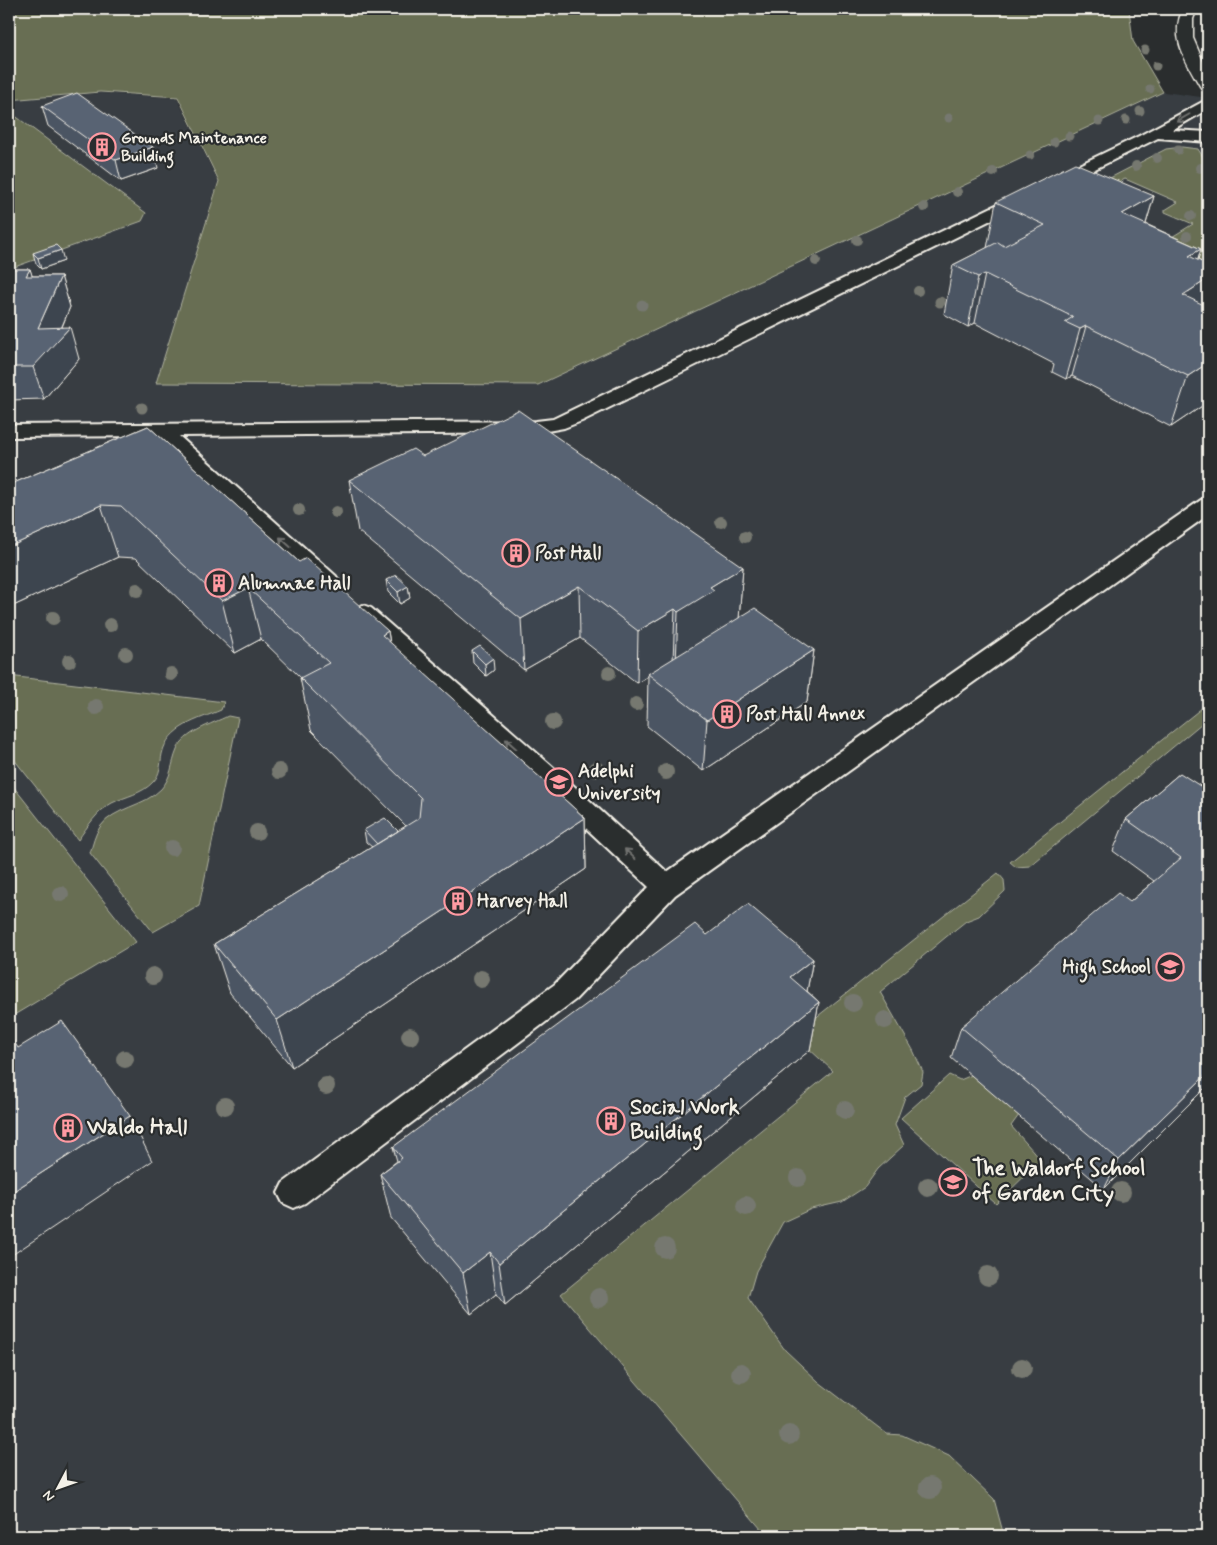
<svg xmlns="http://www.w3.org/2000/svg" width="1217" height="1545" font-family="Mynerve,sans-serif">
<rect width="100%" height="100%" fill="#2a2d2e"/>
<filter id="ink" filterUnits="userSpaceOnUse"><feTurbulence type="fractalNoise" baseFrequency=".02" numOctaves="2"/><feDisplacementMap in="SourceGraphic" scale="10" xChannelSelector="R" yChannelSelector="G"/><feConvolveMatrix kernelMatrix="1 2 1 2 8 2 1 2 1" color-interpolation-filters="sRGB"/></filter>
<g filter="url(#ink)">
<path fill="#383d43" d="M1164,92l44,6v1438h-1199v-1436l91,-7 77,5 41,83 -61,202 381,2z"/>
<path fill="#676e53" stroke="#aeb09e" d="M9,9h1120l4,32 30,51 -625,293 -382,-2 63,-202 -41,-84 -78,-5 -91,8z
M9,115h5l132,98 -4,8 -133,48z
M1182,147l16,2 10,16v200l-87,-97 72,-44 -28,-12v-2l13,-8 -53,-23 -11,6 -8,-5 60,-31z
M9,676l215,26 -3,8c-23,10 -53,16 -59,44 -2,10 -1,20 -9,28 -11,12 -27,14 -41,21 -15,8 -24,23 -34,37l-69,-87z
M1208,703v15l-178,148 -14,1 -6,-5z
M228,716l10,2 -39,188 -46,26 -63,-79c3,-9 5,-19 10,-26 14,-20 44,-20 61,-38 11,-12 10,-25 16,-39 7,-18 35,-26 51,-34z
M9,781l127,161 -127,76z
M998,873l6,7 1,11 -26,25 -13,5 -20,16 -66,55 33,58 10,22 -2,12 -16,13 -10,28 9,20 -26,24 -13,18 -23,15 -31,7 -28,13 -27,49 -8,27 37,52 34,32 68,52 15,1 47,21 45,43 10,37h-237l-206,-242 272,-223 -39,-36z
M949,1075l11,5 12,-5 47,40 -8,11 30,34 -45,44 -95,-86z"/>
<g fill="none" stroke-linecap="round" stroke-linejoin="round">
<g stroke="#f4f1e8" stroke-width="4">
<path id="service" d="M1208,99v10l-36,21 36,2v10l-50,-4 -576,283 -18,7 -28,5 -357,3 157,140 3,5 -3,5 -8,2 -8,-2 -164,-150 -147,1v-12l527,-4 17,-2 586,-283z
M1208,498v17l-533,380 -100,105 -270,203 -11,5 -11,-5 -5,-10 5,-10 272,-199 94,-97 -105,-98 -189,-171 -3,-5 3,-5 8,-3 8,3 191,167 105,97 534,-372z"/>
</g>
<g stroke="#f4f1e8" stroke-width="3">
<path id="minor" d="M1183,9h14l-4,10v19l15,35v18l-6,-2 -2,-3c-14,-25 -31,-49 -17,-77z"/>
</g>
<use href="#service" fill="#2a2d2e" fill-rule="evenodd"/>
<use href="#minor" fill="#2a2d2e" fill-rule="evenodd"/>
</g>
<g fill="#76786f">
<circle cx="1145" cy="50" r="4.5"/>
<circle cx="1156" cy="66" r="4.5"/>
<circle cx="1150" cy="89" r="4.5"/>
<circle cx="1140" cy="111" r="4.5"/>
<circle cx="949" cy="118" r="4.5"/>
<circle cx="1126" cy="120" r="4.5"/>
<circle cx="1099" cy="121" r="4.5"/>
<circle cx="1069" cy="136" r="4.5"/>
<circle cx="1054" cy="142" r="4.5"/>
<circle cx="1178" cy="150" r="4.5"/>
<circle cx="1030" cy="155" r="4.5"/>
<circle cx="1157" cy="158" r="5"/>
<circle cx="1136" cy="166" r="5"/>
<circle cx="1200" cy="168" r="5"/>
<circle cx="993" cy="172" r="5"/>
<circle cx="957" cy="192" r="5"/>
<circle cx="924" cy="207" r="5"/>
<circle cx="1191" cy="216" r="5"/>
<circle cx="1187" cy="236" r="5"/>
<circle cx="857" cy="240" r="5"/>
<circle cx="816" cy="261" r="5"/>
<circle cx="918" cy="291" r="5"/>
<circle cx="940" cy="302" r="5.5"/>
<circle cx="642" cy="305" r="5.5"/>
<circle cx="142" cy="408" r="5.5"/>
<circle cx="299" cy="510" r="6"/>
<circle cx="336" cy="512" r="6"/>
<circle cx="721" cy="522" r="6"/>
<circle cx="745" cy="537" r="6"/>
<circle cx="137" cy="590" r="7"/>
<circle cx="53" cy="618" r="7"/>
<circle cx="110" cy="625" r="7"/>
<circle cx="126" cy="654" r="7"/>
<circle cx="69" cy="661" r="7"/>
<circle cx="609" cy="673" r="7"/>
<circle cx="171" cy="674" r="7"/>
<circle cx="636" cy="704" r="7"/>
<circle cx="96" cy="707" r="8"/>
<circle cx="553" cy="722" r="8"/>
<circle cx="596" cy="769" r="8"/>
<circle cx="279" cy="771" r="8"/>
<circle cx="666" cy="772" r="8"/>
<circle cx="257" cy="832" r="8"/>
<circle cx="172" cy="848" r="8"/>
<circle cx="61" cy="894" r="8"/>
<circle cx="153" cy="976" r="9"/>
<circle cx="481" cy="979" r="9"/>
<circle cx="853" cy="1003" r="9"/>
<circle cx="885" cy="1020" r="9"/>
<circle cx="410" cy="1036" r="9"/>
<circle cx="125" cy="1059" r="9"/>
<circle cx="326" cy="1086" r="9"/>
<circle cx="225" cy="1106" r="9"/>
<circle cx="845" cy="1110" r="9"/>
<circle cx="798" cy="1178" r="9"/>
<circle cx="928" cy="1187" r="10"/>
<circle cx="1121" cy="1192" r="10"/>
<circle cx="746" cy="1206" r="10"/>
<circle cx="665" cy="1248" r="10"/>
<circle cx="988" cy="1276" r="10"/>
<circle cx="599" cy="1298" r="10"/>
<circle cx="1022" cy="1368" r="10"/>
<circle cx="741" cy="1373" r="10"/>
<circle cx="789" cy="1435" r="10"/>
<circle cx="930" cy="1488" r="11"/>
</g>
<path fill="#4c5563" stroke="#f4f1e8" d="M42,106l116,62 -37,13 -73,-55z
M1154,196l-8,28 55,25 -3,11 10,5v137l-37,25 -99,-51 -6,3 -14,-7 2,-8 -79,-41 -7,4 -24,-13 9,-49 34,-17 9,-46z
M33,253l31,8 -23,8 -5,-5z
M9,269h21l2,7h29l9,31 -8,20 17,32 -35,40 -35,1z
M148,426l151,136 89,69 2,12 195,175 1,51 -294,198 -62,-74 -16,-49 158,-97 -6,-5 -2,-12 34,1 8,-5 -95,-96 -11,-52h1l-40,-39 -26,14 -99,-95 -18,-1 -109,51v-123z
M423,456l320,111 -4,51 75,32 -7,52 -104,69 -56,-45 1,-50 -11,7 -57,-45 -56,32 -166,-139 -9,-51z
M386,580l22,6 2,12 -10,6 -12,-12z
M472,651l22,19 -8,6 -13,-13z
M1180,773l28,312 -104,104 -153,-131 10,-31 169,-125 24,-21 -41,-30 13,-32z
M707,935l106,24 -6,32 12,11 -9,48 -305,255 -9,-11 -25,20 -80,-96 -11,-44 17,-13 -4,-14z"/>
<path fill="#3e4550" stroke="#f4f1e8" d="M153,147l5,21 -37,13 -5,-21z
M1154,196l-14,48 -18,-30z
M1201,249l-13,43 20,-13v34l-41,32 22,-89z
M61,250l3,11 -23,8 -3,-11z
M30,269l10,31 -14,-24z
M985,274l-10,49 -7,4 10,-50z
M61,276l9,31 -15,36 15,-16 9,32 -35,40 -11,-32 5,-39z
M1086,326l-14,50 -6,3 14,-50z
M1208,363v39l-37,25 17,-51z
M101,505l17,52 -109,51v-61z
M743,567l-4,52 -63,45 2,-52 32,-25z
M408,586l2,12 -10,6 -2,-12z
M579,586l1,52 -56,32 -3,-51z
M248,588l13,51 -26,14 -13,-52z
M675,609l-2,52 -25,13v2l-11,7 1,-52z
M388,631l8,52 -14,-48z
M814,650l-7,52 -104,69 4,-51z
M493,658l1,12 -8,6 -1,-12z
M585,818l1,51 -294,198 -15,-47z
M813,959l-9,48 -14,-30z
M819,1002l-9,48 -305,255 -6,-42z
M1208,1073v12l-104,104 15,-29z
M130,1116l22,45 -143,96v-63z
M490,1252l6,42 -25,20 -8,-41z"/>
<path fill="#586373" stroke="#f4f1e8" d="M77,93l76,54 -37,13 -74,-54z
M1075,163l79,33 -32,18 79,35 -12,7 19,9v14l-25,16 25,12v56l-20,13 -102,-50 -6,3 -15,-7 8,-5 -88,-43 -7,3 -25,-12 45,-23 6,4 41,-21 -49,-23z
M56,245l5,5 -23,8 -5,-5z
M9,269h21l-4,7h35l-23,52 32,-1 -37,40h-24z
M518,410l225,157 -33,20 4,3 -36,22 -3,-3 -37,22 -59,-45 -58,33 -172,-139 64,-31 10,7z
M148,426l151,136 7,-4 82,73 -6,4 203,183 -308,202 -63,-76 205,-126 2,-20 -121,-120 29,-15 -81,-75 -26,13 -101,-95 -20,-1 -92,42v-62z
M396,575l12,11 -10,6 -12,-12z
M755,608l59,42 -107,70 -59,-46z
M480,646l13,12 -8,6 -13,-13z
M1180,773l28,18v282l-89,87 -158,-133 157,-134 12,9 51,-44 -55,-39z
M385,818l13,13 -21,13 -13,-14z
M748,904l65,55 -23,18 29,25 -320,261 -9,-11 -27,21 -83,-99 22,-16 -9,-11 302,-223 12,11z
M62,1021l68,95 -121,78v-160l9,14z"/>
<defs><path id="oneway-shaft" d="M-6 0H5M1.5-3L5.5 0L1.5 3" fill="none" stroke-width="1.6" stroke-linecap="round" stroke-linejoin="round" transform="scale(1.25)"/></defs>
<g stroke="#71726f">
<use href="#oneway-shaft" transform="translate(1183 118) rotate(150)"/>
<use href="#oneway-shaft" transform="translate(285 542) rotate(-138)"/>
<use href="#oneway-shaft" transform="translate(511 744) rotate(-138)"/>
<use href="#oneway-shaft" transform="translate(630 854) rotate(-137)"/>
</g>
</g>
<defs>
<g id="building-ring" transform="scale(1.4375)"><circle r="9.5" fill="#2a2d2e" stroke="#ff9aa2" stroke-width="1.5"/><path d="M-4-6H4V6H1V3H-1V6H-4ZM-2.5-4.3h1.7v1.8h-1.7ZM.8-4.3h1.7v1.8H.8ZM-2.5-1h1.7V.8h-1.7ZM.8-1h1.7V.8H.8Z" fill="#ff9aa2"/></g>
<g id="university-ring" transform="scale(1.4375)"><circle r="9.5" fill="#2a2d2e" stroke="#ff9aa2" stroke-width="1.5"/><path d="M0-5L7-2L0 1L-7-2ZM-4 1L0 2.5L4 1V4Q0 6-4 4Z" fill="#ff9aa2"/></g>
<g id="school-ring" transform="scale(1.4375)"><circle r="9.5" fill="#2a2d2e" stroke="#ff9aa2" stroke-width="1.5"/><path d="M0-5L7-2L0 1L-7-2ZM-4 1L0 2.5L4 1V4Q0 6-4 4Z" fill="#ff9aa2"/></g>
</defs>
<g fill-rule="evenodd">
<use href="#building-ring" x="102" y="147"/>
<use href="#building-ring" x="516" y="553"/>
<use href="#building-ring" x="219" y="583"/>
<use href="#building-ring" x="727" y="714"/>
<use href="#university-ring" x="559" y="782"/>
<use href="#building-ring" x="458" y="901"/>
<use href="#school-ring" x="1170" y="967"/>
<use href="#building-ring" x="611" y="1121"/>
<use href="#building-ring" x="68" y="1128"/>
<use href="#school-ring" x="953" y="1182"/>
</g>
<g text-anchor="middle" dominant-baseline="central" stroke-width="4.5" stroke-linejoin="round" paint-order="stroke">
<g font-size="16" font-weight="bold" fill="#f4f1e8" stroke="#2a2d2e" text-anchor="start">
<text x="121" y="138">Grounds Maintenance<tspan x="121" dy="18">Building</tspan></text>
</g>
<g font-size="19" font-weight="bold" fill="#f4f1e8" stroke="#2a2d2e" text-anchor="start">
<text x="535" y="553">Post Hall</text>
<text x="238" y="583">Alumnae Hall</text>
<text x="746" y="714">Post Hall Annex</text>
<text x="578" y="771">Adelphi<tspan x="578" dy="22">University</tspan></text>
<text x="477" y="901">Harvey Hall</text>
<text x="1151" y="967" text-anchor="end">High School</text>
</g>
<g font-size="22" font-weight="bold" fill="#f4f1e8" stroke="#2a2d2e" text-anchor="start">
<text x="630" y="1108">Social Work<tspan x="630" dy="25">Building</tspan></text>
<text x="87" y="1128">Waldo Hall</text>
<text x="972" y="1169">The Waldorf School<tspan x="972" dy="25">of Garden City</tspan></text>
</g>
</g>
<rect width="1217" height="1545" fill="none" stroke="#2a2d2e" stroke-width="30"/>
<rect x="15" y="15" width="1187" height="1515" fill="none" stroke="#f4f1e8" stroke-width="2" filter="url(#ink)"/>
<g transform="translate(58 1488) rotate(229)" stroke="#2a2d2e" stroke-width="4" paint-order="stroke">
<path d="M0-4L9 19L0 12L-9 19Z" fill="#f4f1e8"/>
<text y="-8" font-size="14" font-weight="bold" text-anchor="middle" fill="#f4f1e8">N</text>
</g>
</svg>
